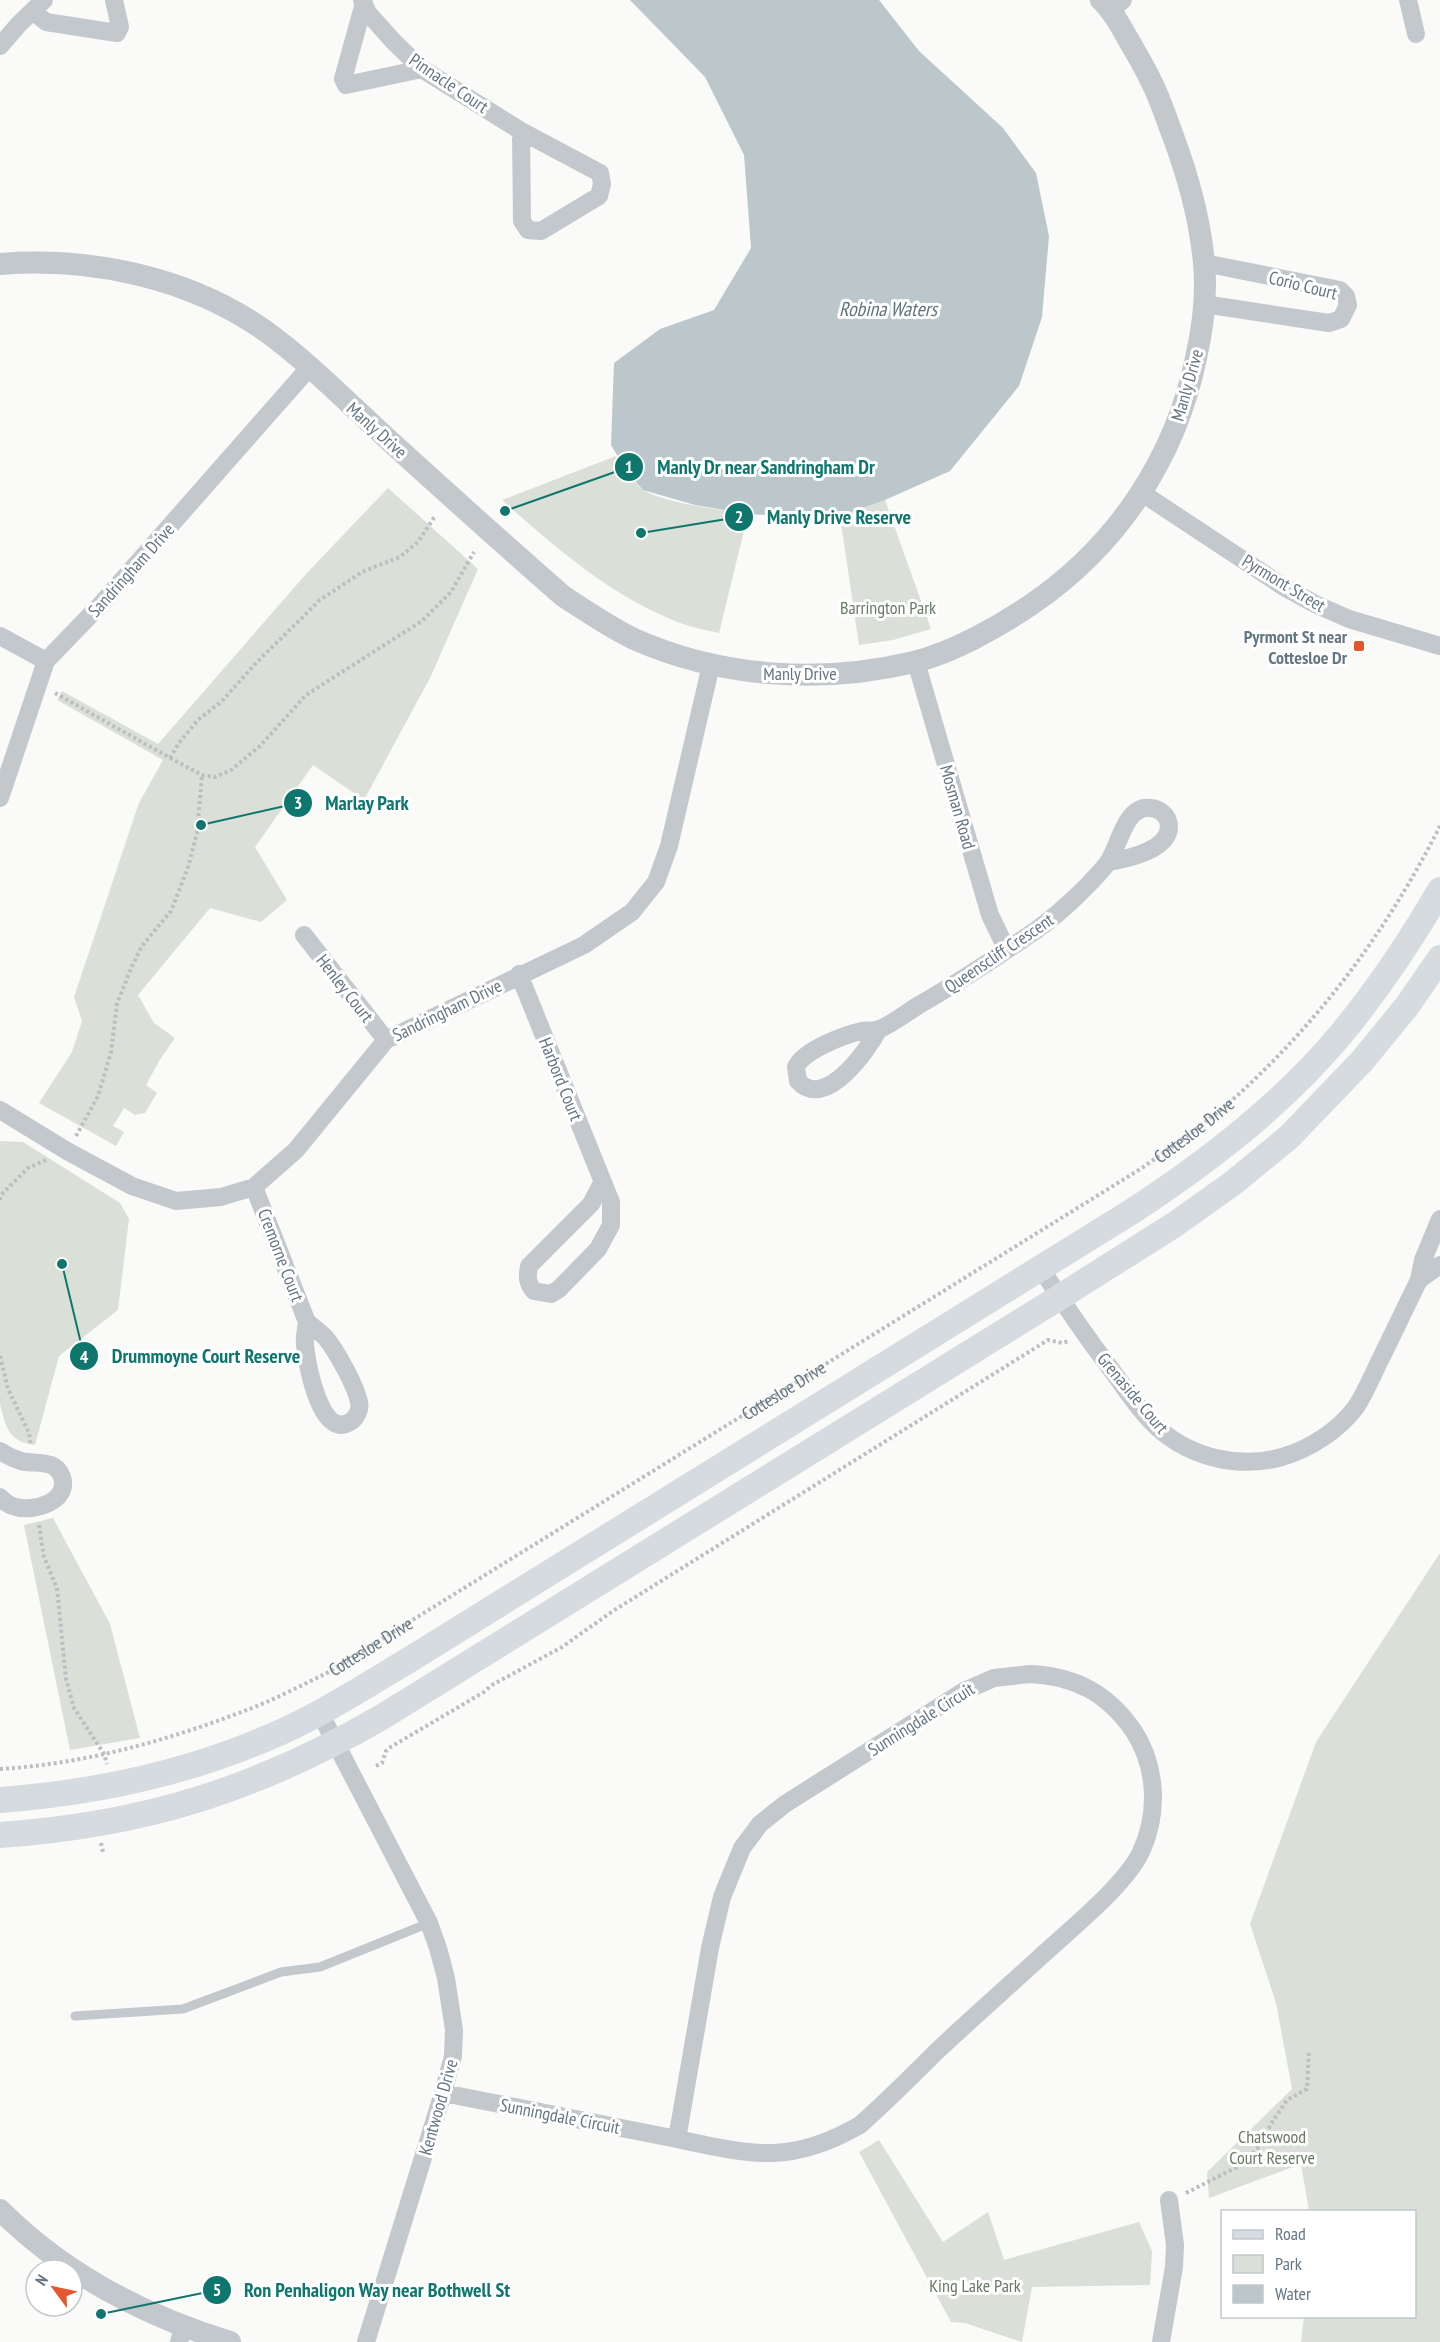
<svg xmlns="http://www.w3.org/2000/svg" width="1440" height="2342" font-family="'PT Sans Narrow',sans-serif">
<rect width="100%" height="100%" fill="#fafaf8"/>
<path fill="#dadfd7" d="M616,456c8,11 15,25 26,33 20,14 81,21 106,25l-29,119c-12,-3 -24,-5 -36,-9 -70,-26 -126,-75 -181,-124z
M388,488l90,81 -47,107 -67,124 -51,-35 -58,82 32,53 -26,22 -51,-14 -72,87 16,28 21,15 -16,23 -13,24 11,8 -12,20 -10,2 -11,-7 -11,18 11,6 -8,14 -77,-43 33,-51 10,-31 -8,-24 65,-194 24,-43 -106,-60 5,-9 96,53 148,-170z
M885,500l46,129 -38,11 -34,5 -19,-129z
M0,1141l23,1 97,61 9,16 -11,91 -59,46 -24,89c-26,-3 -29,-17 -35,-41z
M53,1518l57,106 30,114 -70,12 -46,-225z
M1440,1553v789h-139l3,-25 110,-1v-104l-105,-1 -8,-47 -92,34 -2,-26 85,-83 -16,-86 -26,-79 66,-182z
M879,2140l64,102 45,-30 16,48 135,-38 13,29 -2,34 -118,2 -10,55 -57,-19 -14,-1 -92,-170z"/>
<path fill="#bbc7cb" d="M630,0h249l40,51 84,77 33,45 13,63 -7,81 -23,69 -69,85 -65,29 -45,16 -19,2 -73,-4 -53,-9 -52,-15 -14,-15 -18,-30 3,-82 46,-34 54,-19 37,-62 -7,-93 -39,-78z"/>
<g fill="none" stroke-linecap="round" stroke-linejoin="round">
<g stroke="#bbbfc2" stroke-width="4" stroke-dasharray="3 3" stroke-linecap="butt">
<path d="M55,693l115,65 32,17 13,2 16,-7 29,-24 46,-51 116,-74 29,-29 23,-40"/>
<path d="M170,758l9,-15 19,-23 24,-19 35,-39 63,-62 42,-28 38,-15 18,-15 17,-26"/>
<path d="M76,1136l22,-40 13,-44 6,-48 15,-38 10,-20 29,-35 17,-44 9,-34 5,-58"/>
<path d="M0,1200l1,-5 27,-27 18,-8"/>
<path d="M0,1356l8,33 21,44 2,13"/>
<path d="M39,1525l5,32 13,31 9,91 8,29 30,46 3,10"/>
<path d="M376,1766l6,-3 4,-12 3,-3 95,-56 8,-7 70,-38 51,-36 435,-271 14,3 7,-2"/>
<path id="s1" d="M0,1769c84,-5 166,-28 244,-58 28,-10 56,-25 83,-38l815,-505c34,-24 68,-48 98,-75 84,-77 149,-166 200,-267"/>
<path d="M101,1843l2,9"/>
<path d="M1186,2193l55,-28 19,-19 11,-22 16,-24 20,-11 2,-37"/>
</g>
<path stroke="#c3c8cc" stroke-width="9" d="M75,2016l108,-7 98,-37 39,-5 109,-44"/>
<path stroke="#c3c8cc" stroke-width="18" d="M362,0l6,13 26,29 28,27 99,62 79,42 2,11 -3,12 -58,35 -13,-1 -6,-9 -1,-90
M1408,0l8,34
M364,3l-21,76 3,6 76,-16
M1111,10l12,-10
M33,11l13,11 71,11 3,-6 -6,-27
M0,46l19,-22 25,-24
M1204,263l136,27 6,6 2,9 -7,14 -12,4 -125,-19
M1142,493l142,94 31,17 34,15 91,27
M0,636l46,25
M916,662l74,253 17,35
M0,798l46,-137 57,-59 206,-234
M304,935l82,105
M519,974l92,228v23l-13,24 -39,40 -8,5 -17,-3c-7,-8 -7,-14 -5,-25l62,-62 11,-21
M879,1029c-12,22 -54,82 -81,52l-2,-14c8,-17 48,-32 66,-36 6,-1 13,0 18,-2 14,-6 26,-16 39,-24 37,-21 72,-44 107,-68 27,-17 60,-48 81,-73 12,-15 17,-60 44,-56 8,1 15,6 17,13 8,28 -41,38 -60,41
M0,1110l67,41 65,35 44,15 45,-4 33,-10 42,-37 90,-110 198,-95 48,-33 24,-30 13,-36 42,-181
M254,1187l53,135c6,5 13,10 18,15 11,13 31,49 34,65 2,7 -3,17 -9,20 -30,18 -43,-59 -45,-77 -1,-7 1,-15 2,-23
M1440,1219l-17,41 -4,20 21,-15
M1040,1267c23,36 47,71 73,105 14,19 28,41 46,57 33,29 81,40 123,28 28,-8 57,-27 74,-50 10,-15 17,-33 25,-49 13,-26 25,-52 38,-78
M0,1451c6,4 14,8 21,10 15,4 34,-3 41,16 8,25 -29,35 -46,30 -7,-1 -11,-5 -16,-10
M1030,1674c45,2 77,19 103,56 24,36 26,83 8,122 -17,35 -74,80 -104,108 -34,31 -68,61 -101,92 -25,25 -50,50 -76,73 -69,40 -108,30 -183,14l33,-191 12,-51 20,-49 18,-24 25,-20 179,-113 30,-13z
M320,1713l109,210 9,25 8,30 8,52 -1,26 -10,37 -77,249
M443,2093l234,46
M179,2342l5,-16
M1161,2342l13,-75 1,-22 -6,-45"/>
<path stroke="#c3c8cc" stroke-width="22" d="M0,264c91,-7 188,13 264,66 46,33 87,76 129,114 56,51 113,102 170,152 23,15 46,31 71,43 88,39 188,45 280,23 38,-9 86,-36 118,-58 85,-58 143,-145 164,-246 7,-31 11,-64 8,-95 -4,-43 -16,-87 -31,-127 -7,-18 -13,-38 -22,-55 -7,-15 -15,-28 -23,-42 -8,-14 -15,-28 -27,-39
M0,2210c63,63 145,106 230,132"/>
<path stroke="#d6dbdf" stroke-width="26" d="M0,1800c92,-7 180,-25 265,-61 51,-21 97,-51 144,-79l722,-448c78,-51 152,-108 211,-179 37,-45 69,-93 98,-143
M0,1835c145,-10 257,-46 382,-118l678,-420 114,-72 59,-42 56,-46 73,-76 45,-55 33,-48"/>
</g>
<rect fill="#e4572e" stroke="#fff" stroke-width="2" x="1353" y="640" width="12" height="12" rx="3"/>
<g text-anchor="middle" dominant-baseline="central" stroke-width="6" stroke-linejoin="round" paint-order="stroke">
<g font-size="18" fill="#657683" stroke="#fff">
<text transform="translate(449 83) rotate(34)">Pinnacle Court</text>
<text transform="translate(1303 285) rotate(14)">Corio Court</text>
<text transform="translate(1187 385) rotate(-74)">Manly Drive</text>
<text transform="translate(377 430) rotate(42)">Manly Drive</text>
<text transform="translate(131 570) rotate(-48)">Sandringham Drive</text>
<text transform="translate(1284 583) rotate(31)">Pyrmont Street</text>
<text x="800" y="673">Manly Drive</text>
<text transform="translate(958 807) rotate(74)">Mosman Road</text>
<text transform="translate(999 953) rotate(-34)">Queenscliff Crescent</text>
<text transform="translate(345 988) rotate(52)">Henley Court</text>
<text transform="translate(447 1010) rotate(-26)">Sandringham Drive</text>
<text transform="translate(561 1079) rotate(68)">Harbord Court</text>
<text stroke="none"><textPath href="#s1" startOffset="1366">Cottesloe Drive</textPath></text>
<text transform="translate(281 1255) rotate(69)">Cremorne Court</text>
<text stroke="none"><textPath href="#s1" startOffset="880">Cottesloe Drive</textPath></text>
<text transform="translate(1133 1393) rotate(50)">Grenaside Court</text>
<text stroke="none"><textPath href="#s1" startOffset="394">Cottesloe Drive</textPath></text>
<text transform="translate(921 1719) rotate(-32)">Sunningdale Circuit</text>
<text transform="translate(438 2107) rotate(-74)">Kentwood Drive</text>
<text transform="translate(560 2116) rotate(11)">Sunningdale Circuit</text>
</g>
<g font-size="18" fill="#687a64" stroke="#fff">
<text x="888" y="607">Barrington Park</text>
<text x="1272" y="2136">Chatswood<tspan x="1272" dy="21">Court Reserve</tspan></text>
<text x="975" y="2285">King Lake Park</text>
</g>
<g font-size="18" font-weight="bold" fill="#657683" stroke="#fff" text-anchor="end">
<text x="1347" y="636">Pyrmont St near<tspan x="1347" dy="21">Cottesloe Dr</tspan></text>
</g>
<g font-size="20" font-style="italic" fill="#60757c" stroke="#fff">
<text x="888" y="309">Robina Waters</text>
</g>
</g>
<path fill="none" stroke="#0f766e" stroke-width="2" d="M505 511L629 467M641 533L739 517M201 825L298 803M62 1264L84 1356M101 2314L217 2290"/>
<g fill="#0f766e" stroke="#fff" stroke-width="2">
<circle cx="505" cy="511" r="6"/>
<circle cx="641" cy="533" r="6"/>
<circle cx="201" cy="825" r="6"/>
<circle cx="62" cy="1264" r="6"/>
<circle cx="101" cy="2314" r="6"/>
<circle cx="629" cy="467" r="15"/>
<circle cx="739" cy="517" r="15"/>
<circle cx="298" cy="803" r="15"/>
<circle cx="84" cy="1356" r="15"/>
<circle cx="217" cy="2290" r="15"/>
</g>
<g font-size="18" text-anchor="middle" font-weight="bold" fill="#fff">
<text x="629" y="473">1</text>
<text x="739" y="523">2</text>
<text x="298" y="809">3</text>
<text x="84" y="1363">4</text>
<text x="217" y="2296">5</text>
</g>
<g font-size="20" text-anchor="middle" font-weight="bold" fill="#0f766e" stroke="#fff" stroke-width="6" stroke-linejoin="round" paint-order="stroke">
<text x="766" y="474">Manly Dr near Sandringham Dr</text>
<text x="839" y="524">Manly Drive Reserve</text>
<text x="367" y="810">Marlay Park</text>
<text x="206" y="1363">Drummoyne Court Reserve</text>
<text x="377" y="2297">Ron Penhaligon Way near Bothwell St</text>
</g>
<rect x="1221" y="2210" width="195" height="108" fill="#ffffff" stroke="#c1c8cd" stroke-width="1.5"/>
<rect x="1233" y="2230" width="30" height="9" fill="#d6dbdf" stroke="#c1c8cd" stroke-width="1.5"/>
<text x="1275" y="2240" font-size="18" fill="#657683">Road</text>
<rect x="1233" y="2255" width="30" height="18" fill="#dadfd7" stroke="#c1c8cd" stroke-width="1.5"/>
<text x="1275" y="2270" font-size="18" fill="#657683">Park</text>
<rect x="1233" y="2285" width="30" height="18" fill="#bbc7cb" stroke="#c1c8cd" stroke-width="1.5"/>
<text x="1275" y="2300" font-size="18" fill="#657683">Water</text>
<g transform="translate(54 2288) rotate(303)"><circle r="28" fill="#ffffff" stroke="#c1c8cd" stroke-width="1.5"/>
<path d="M0-4.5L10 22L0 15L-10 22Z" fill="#e4572e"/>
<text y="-9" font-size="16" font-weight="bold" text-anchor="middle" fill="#657683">N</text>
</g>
</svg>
